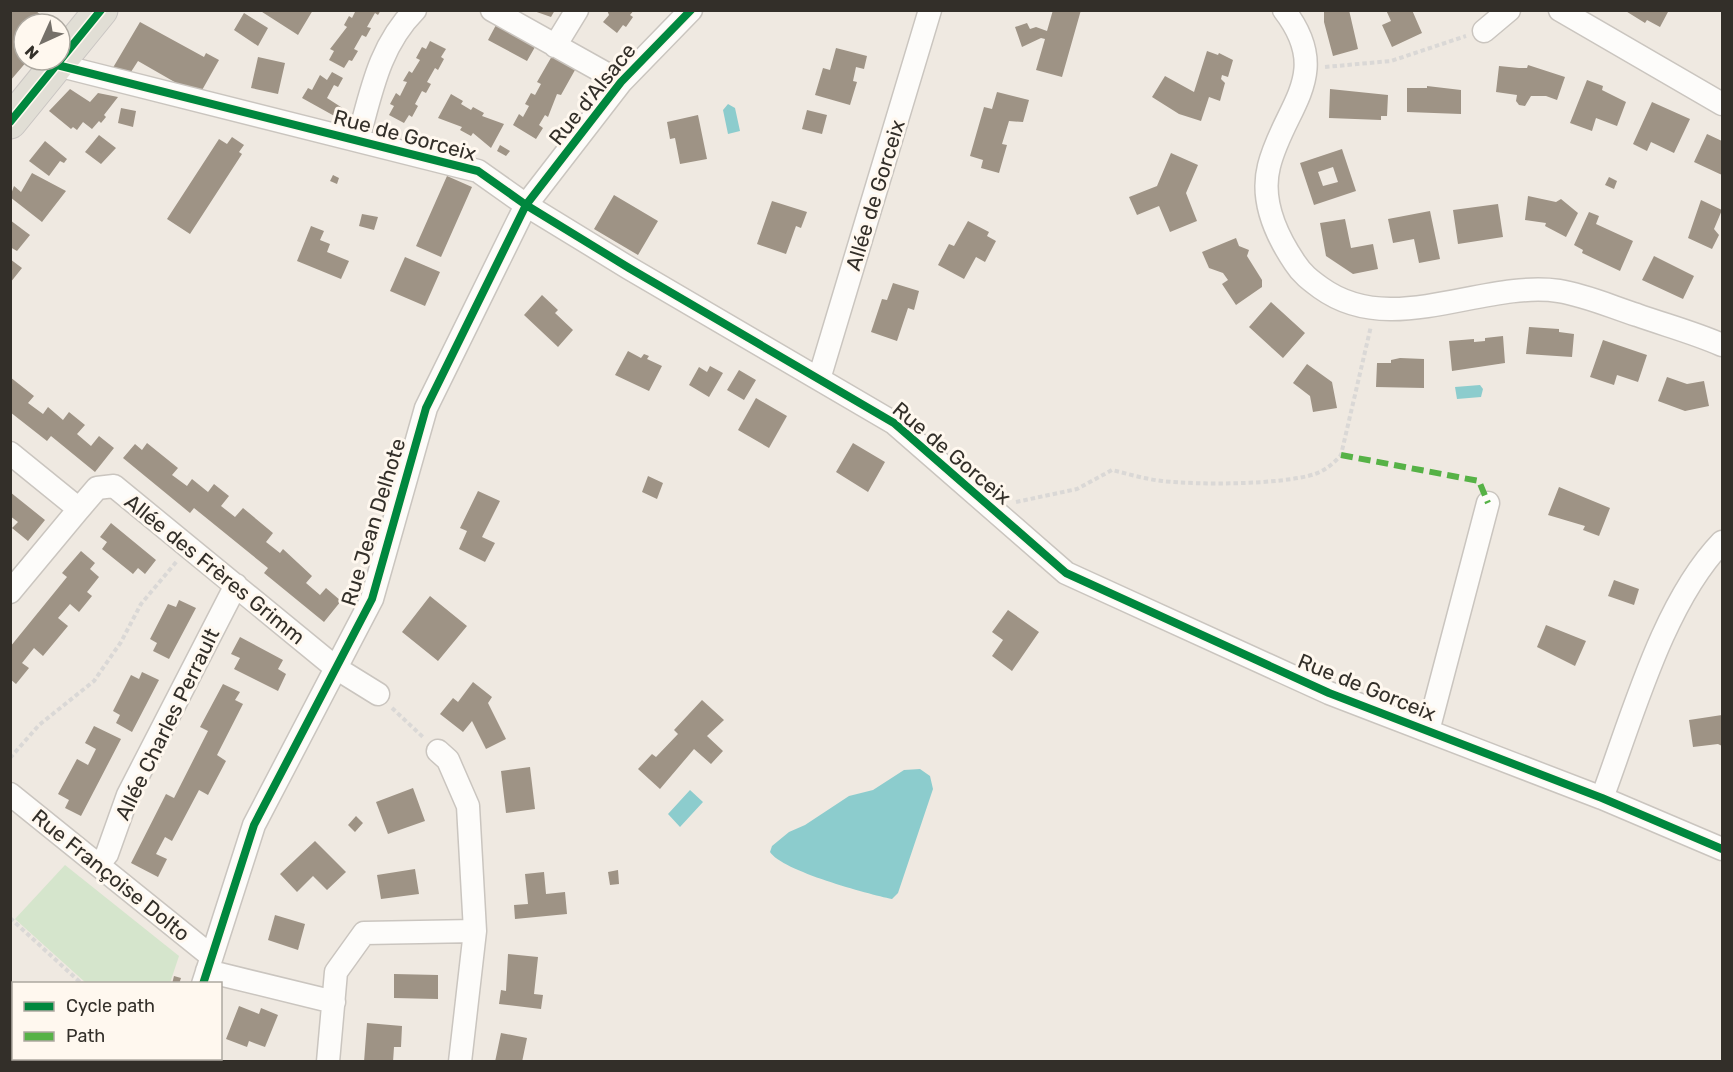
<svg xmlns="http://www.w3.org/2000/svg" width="1733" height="1072" font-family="Rubik,sans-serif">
<rect width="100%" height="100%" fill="#efe9e1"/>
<path fill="#d5e5cc" d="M65,865l114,91 -9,27h-84l-71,-64z"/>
<path fill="#8ccccd" d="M728,104l7,4 5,23 -12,3 -5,-24z
M1480,385l3,4 -2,8 -24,2 -2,-12z
M920,769l10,7 3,13 -35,104 -6,6c-24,-5 -110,-28 -122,-47l2,-6 17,-14 16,-7 44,-29 24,-6 31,-20z
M690,790l13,12 -23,25 -12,-13z"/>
<path fill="#9e9385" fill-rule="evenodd" d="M10,10h25l8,7 -6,7h-13v36h4l-18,21z
M259,10h54l-15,25z
M356,10h25l-3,5 -3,-2 -8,14 4,1 -5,9 -4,-2 -8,14 4,2 -6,10 -3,-1 -5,8 -15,-8 5,-9 -4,-2 17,-22 -3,-2 5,-9 3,2z
M531,10h24l-4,7z
M607,10h27l-4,5 3,2 -7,10 -3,-2 -6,8 -14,-11 6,-7z
M1053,10h28l-19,67 -26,-7 9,-31 -4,-1 -19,9 -7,-20 12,-4 3,6 6,-2 11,4z
M1324,10h25l9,39 -25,7 -9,-34z
M1386,10h26l10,23 -30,14 -10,-22 9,-4z
M1624,10h45l-9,17 -13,-7 -2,3z
M244,13l24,15 -10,18 -24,-16z
M140,22l64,35 2,-4 13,7 -18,32 -16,-4 -47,-27 -9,14 -18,-4z
M496,25l39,22 -8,14 -39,-21z
M430,41l16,8 -5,8 3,2 -6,11 -3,-2 -8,14 4,2 -5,9 -4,-2 -7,13 3,2 -6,11 -3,-2 -5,8 -15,-8 5,-9 -4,-2 6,-11 4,3 7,-14 -4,-1 6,-10 3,2 8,-13 -4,-2 6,-11 4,2z
M836,48l31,8 -3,13 -8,-2 -3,14 4,1 -7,23 -35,-10 8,-27 7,2z
M1207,51l11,4 1,-2 14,7 -5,17 -6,-2 -1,4 4,4 -5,18 -11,-4 -8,24 -22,-7 -27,-17 13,-21 29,16z
M552,56l23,14 -14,25 -4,-1 -9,23 -3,-2 -6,10 4,3 -7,11 -23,-14 6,-11 4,3 6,-11 -4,-2 6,-11 4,2 6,-11 -4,-2z
M258,57l27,6 -7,31 -27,-6z
M1528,65l37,12 -8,23 -11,-4h-15l-6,10 -6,-1 -3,-4 1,-6 -21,-3 3,-26 20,2h8z
M332,72l11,6 -5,9 -4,-2 -7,13 17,11 -6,9 -36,-20 6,-10 4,2 8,-15 7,5z
M1587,80l16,6 -1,4 24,12 -9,24 -21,-8 -4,13 -22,-8z
M1427,86l34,4v24l-54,-2v-24h20z
M70,89l20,13 8,-9 20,4 -14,18 2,2 -5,6 -2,-2 -7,8 -9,-7 -6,8 -4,-3 -2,2 -22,-18z
M1330,89l58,6 -1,21h-6v4l-52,-2z
M997,92l32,8 -6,22 -14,-1 -7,23 5,1 -8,28 -18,-5 2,-8 -13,-4 14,-49 8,2z
M451,94l12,7 -2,3 10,6 2,-3 11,6 -2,3 22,8 -13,24 -18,-15 -2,3 -11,-6 2,-3 -24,-9z
M1652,102l38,17 -16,34 -23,-11 -4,9 -14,-7z
M121,108l15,3 -3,16 -15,-4z
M807,110l20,5 -5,19 -20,-5z
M698,115l9,44 -27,5 -5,-26 -5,1 -3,-17z
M1707,134l15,7v34l-28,-13z
M99,135l17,13 -15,16 -16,-12z
M232,137l12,8 -5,7 3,2 -52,80 -23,-15 52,-80 8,5z
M45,141l22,18 -3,4 -4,-2 -11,15 -20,-15z
M500,145l10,6 -4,5 -9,-5z
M1342,149l14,42 -42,14 -14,-42zM1333,167l5,15 -15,4 -5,-14z
M1171,153l27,12 -12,28 11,28 -27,11 -11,-26 -22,9 -8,-18 28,-11z
M32,173l34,18 -24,31 -32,-25 4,-11 7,6z
M333,175l6,3 -2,6 -7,-3z
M447,176l25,11 -31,70 -25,-11z
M1609,177l8,4 -3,8 -9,-4z
M614,195l44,26 -20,34 -44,-26z
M1528,196l28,6 5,-3 17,14 -12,24 -21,-11 1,-3 -21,-3z
M1701,200l21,10 -8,19 5,6 -7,14 -24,-11z
M772,201l35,11 -6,16 -5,-2 -10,28 -29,-10z
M1498,204l5,33 -45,7 -5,-34z
M1430,211l10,48 -21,4 -5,-24 -21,4 -5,-24z
M1589,212l10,4 -3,8 37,17 -13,30 -38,-18 1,-3 -9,-5z
M362,214l16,3 -4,13 -15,-4z
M1345,219l6,29 22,-4 5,25 -25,5 -27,-18 -6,-33z
M10,220l20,15 -13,16 -7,-4z
M968,221l21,11 -2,4 9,5 -11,21 -9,-5 -12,22 -26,-14 11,-21 5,2z
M311,226l13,5 -4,9 10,4 -3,8 22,9 -8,18 -44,-18z
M1236,238l3,8 10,4 -2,6 15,24v7l-26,18 -14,-21 6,-4 -5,-7 -14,-5 -7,-16z
M1654,256l40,20 -11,23 -41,-19z
M405,257l35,15 -15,34 -35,-15z
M10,259l12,9 -12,15z
M893,283l26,8 -5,19 -6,-2 -11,33 -26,-9 11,-33 5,1z
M542,295l16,15 -3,3 18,17 -15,17 -34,-32z
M1271,302l34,31 -22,25 -34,-31z
M1529,327l30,2v3l15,2 -2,23 -46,-3z
M1503,336l2,27 -53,8 -3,-30 25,-2v3l11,-1v-3z
M1603,340l44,15 -9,27 -21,-7 -3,10 -24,-8z
M628,351l13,7 3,-4 5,2 -2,3 15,7 -13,25 -34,-16z
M1400,358l24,1v29l-48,-1 1,-24h14v-3z
M1307,364l25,18 5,26 -24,4 -3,-16 -17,-13z
M710,366l13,7 -14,24 -20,-12 10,-18 8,5z
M739,370l17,10 -12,20 -17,-10z
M10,377l24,19 -6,7 15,11 5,-7 15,13 6,-8 16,13 -8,9 14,12 8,-10 15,12 -19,24 -44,-36 -4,5 -37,-29z
M1667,377l20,7 17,-3 5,25 -24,5 -27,-10z
M756,398l31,18 -18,32 -31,-18z
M147,443l31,25 -6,7 15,11 5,-7 16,13 6,-8 15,12 -8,10 14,11 8,-9 30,25 -7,9 14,11 3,-4 29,27 -6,7 14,12 6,-7 15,13 -17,21 -60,-49 4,-5 -74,-60 -4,5 -67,-55 12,-14 7,6z
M853,443l32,19 -17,30 -32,-20z
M648,476l15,7 -6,16 -15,-7z
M1559,487l51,21 -11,28 -16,-6 2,-4 -37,-11z
M478,491l22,10 -18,36 13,6 -10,19 -26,-13 8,-18 -7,-3z
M10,492l35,28 -17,21 -16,-13 6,-6 -8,-6z
M111,523l45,37 -11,14 -7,-6 -5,6 -31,-25 5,-7 -7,-5z
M81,551l14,12 -5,6 9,8 -12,15 5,4 -13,16 -9,-8 -12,14 10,8 -25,30 -9,-8 -12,15 7,5 -13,16 -6,-5v-32l57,-70 -5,-4z
M1614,580l25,9 -5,16 -26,-9z
M430,596l37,30 -29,35 -36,-29z
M179,600l17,8 -27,51 -16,-8 4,-8 -7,-4 18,-35 8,3z
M1008,610l31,22 -27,39 -20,-15 11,-16 -11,-8z
M1546,625l40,16 -11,25 -38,-19z
M240,637l43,23 -5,9 8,5 -8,17 -44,-22 6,-11 -9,-4z
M142,672l17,8 -27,52 -16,-9 4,-8 -7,-4 18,-36 8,4z
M473,682l19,15 -4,6 18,36 -20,10 -14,-28 -9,11 -23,-18 13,-16 5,4z
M223,684l17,8 -5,8 8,4 -26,51 9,6 -18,34 -9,-5 -27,51 -7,-4 -9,17 11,5 -9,18 -27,-14 35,-69 8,4 34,-67 -8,-4z
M702,700l22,20 -17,16 16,15 -12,13 -17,-15 -34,40 -22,-20 14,-15 4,3 22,-23 -4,-4z
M1722,715v31l-4,-2 -25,3 -4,-27z
M94,726l27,13 -40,77 -16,-8 4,-8 -11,-6 19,-35 11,6 8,-16 -11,-6z
M530,767l5,42 -29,4 -5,-42z
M413,788l12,33 -37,13 -12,-32z
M356,816l7,7 -8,9 -7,-7z
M315,841l31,31 -19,18 -14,-14 -16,16 -17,-18z
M415,869l4,25 -38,5 -4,-24z
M618,870l1,14 -9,1 -2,-13z
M544,872l2,22 19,-2 2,22 -52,5 -1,-14 14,-1 -3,-30z
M275,915l30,9 -7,26 -30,-10z
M508,954l30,3 -4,37 9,1 -2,14 -42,-5 2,-14 5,1z
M394,974l44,1v24l-44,-1z
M174,976l7,2 -2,6h-7z
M239,1006l20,8 2,-6 17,7 -13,32 -16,-6 -2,6 -21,-8z
M367,1023l35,3 -1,21h-7l-1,15h-29z
M501,1033l26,5 -5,24h-27z"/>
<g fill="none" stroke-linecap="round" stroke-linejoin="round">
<g stroke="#cac5bf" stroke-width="25">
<path id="minor" d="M492,10l129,72
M1284,10c50,65 0,96 -15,156 -9,35 7,69 26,97 7,11 15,17 26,25 71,51 160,-8 238,3 26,4 53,16 78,24 28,10 58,18 85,30
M1560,10l162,94
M1484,31l25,-21
M555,46l22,-36
M57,65l421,106 48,34 103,63 265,155 172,150 263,120 273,105 120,51
M358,140c13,-47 21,-94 57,-130
M819,379l111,-369
M10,453l69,56 18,-21 17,-2 222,182 42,26
M10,592l69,-83
M1428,731l60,-228
M438,751l10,9 20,46 7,125 -15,131
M10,794l201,162
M1602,798c30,-80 61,-195 120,-256
M99,864l8,-10 21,-59 108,-210
M207,971l127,31
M203,984l51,-159 118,-226 54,-191 100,-203 95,-123 70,-72
M181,1062l1,-4
M328,1062l8,-90 28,-39 111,-2"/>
</g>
<g stroke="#c9c5c2" stroke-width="35">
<path id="primary" d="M10,122l91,-112"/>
</g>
<path stroke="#dad8d6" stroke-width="4" stroke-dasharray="4.5 3" stroke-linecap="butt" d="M1325,67l66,-6 75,-25
M1016,502l61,-13 35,-19c16,4 33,9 50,11 36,4 119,4 153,-7 11,-4 19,-11 26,-19l30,-129
M392,708l32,30
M10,758l29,-33 55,-44 27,-39 20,-38 36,-43
M10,918l72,66"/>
<use href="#minor" stroke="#fdfcfa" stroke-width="22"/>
<use href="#primary" stroke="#e1ded5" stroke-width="33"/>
<path stroke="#56b246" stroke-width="6" stroke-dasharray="12 6" stroke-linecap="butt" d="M1341,455l138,26 9,22"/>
<g stroke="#fff8ef" stroke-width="11">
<path id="cycleway" d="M57,65l421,106 48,34 103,63 265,155 172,150 263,120 273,105 120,51
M10,122l91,-112
M203,984l51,-159 118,-226 54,-191 100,-203 95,-123 70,-72"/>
</g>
<use href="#cycleway" stroke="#00873e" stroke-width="8"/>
</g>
<g text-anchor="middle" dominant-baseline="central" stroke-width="6" stroke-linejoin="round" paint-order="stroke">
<g font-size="21" fill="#332f29" stroke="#fff8ef">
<text transform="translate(592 94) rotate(-51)">Rue d'Alsace</text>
<text transform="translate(405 135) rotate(15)">Rue de Gorceix</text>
<text transform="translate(875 195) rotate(-73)">Allée de Gorceix</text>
<text transform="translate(952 453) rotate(40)">Rue de Gorceix</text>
<text transform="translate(373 522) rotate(-73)">Rue Jean Delhote</text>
<text transform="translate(215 569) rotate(39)">Allée des Frères Grimm</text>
<text transform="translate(1367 687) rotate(22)">Rue de Gorceix</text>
<text transform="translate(167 724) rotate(-64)">Allée Charles Perrault</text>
<text transform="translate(111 875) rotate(39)">Rue Françoise Dolto</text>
</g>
</g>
<rect width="1733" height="1072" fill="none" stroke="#332f29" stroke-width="24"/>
<rect x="12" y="982" width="210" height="78" fill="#fff8ef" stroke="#ada8a0" stroke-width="1.5"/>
<rect x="24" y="1002" width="30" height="9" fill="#00873e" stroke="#ada8a0" stroke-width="1.5"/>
<text x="66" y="1012" font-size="18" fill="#332f29">Cycle path</text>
<rect x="24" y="1032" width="30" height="9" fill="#56b246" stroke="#ada8a0" stroke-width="1.5"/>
<text x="66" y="1042" font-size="18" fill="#332f29">Path</text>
<g transform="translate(42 42) rotate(225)"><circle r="28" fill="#fff8ef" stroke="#ada8a0" stroke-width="1.5"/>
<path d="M0-4.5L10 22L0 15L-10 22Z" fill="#757069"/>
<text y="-9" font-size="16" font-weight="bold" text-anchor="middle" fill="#332f29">N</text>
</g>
</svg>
